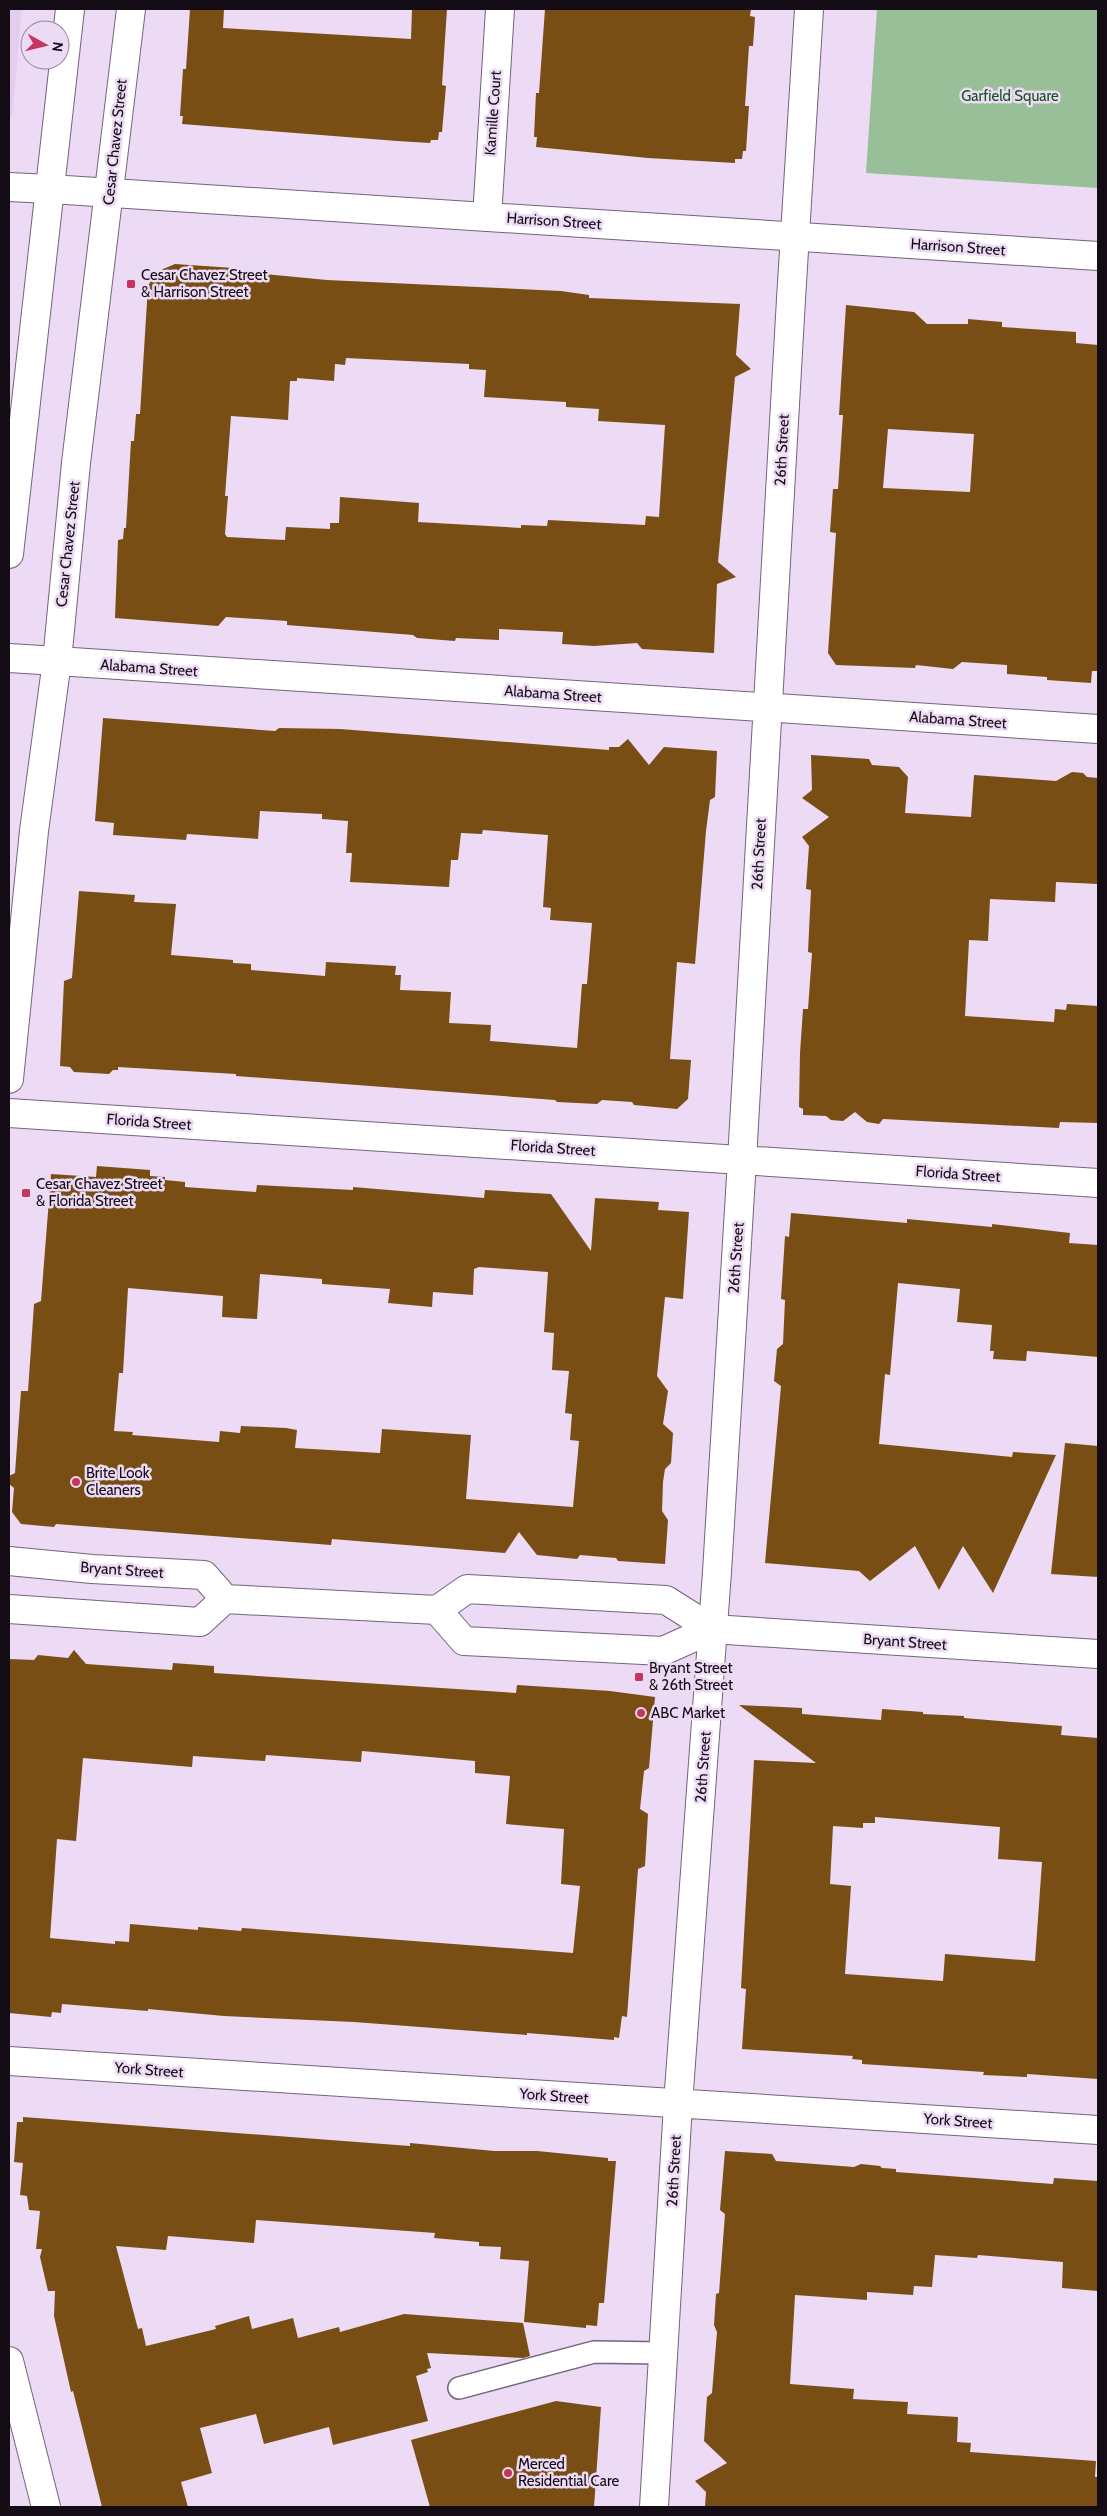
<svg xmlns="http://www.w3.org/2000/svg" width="1107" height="2516" font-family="Cabin,sans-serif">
<rect width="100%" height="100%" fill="#eddaf4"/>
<path fill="#e4cdec" d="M9,9h13l-10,108h-3z"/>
<path fill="#98bf98" d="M877,9h221v179l-232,-15z"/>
<path fill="#784e14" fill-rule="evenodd" d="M190,9h34l-1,19 188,11 1,-30h35l-5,76 4,1 -4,46h-3l-1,8h-7l-1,3 -33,-2 -215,-17 1,-8h-3l3,-47h3z
M545,9h206l-1,7 5,1 -2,29h-4l-4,60h4l-3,45h-3l-1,8h-7v4l-87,-5 -112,-11 1,-10h-3l2,-44h3z
M175,264l59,4v3l93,9 234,11 28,4v3l151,6 -4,51 15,14 -16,8 -17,185 18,15 -19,7 -3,69 -72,-4 -5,-6 -43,3 -32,-2 1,-12 -64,-3v11l-43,-2 -1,3 -38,-3 -4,-3 -126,-10v-4l-61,-4 -8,9 -103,-8 3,-78 5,-1 1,-11h2l5,-87h3l2,-27h4l8,-128 8,-14zM346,358l123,6v5l17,1 -2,27 82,5v5l33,2 -1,12 67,4 -6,92 -13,-1 -1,9 -97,-5 -1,6 -26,-1v3l-103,-6 1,-19 -79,-6 -1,26h-9v6l-44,-2 -1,13 -58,-3 -2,-3 3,-38h-3l6,-80 57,4 2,-39h7v-3l37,3 1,-17 10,1z
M846,305l68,7 13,12h41v-5l34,3v5l74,5v11l22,2v326h-6l-1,12 -44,-3v-3l-40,-3v-9l-45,-3 -9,7 -37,-4 -1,3 -79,-3 -8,-12 8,-120 -6,-1 3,-43h5l5,-74h-4zM888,429l86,5 -4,58 -87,-4z
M103,718l172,13 4,-3 61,1 269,21v-3h10l9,-8 21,26 15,-18 53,4 -2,46 -5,3 -4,31 -11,133 -18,-2 -7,97 21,1 -3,39 -11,10 -43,-4 -2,-3 -30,-2 -5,4 -40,-2 -2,-2 -319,-24v-2l-118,-7v3h-5l-4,4 -35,-2 -4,-5 -10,-1 4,-85 8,-3 7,-87 56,4 -1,7 42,2 -5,51 62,5v3l18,1v6l74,6 1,-14 70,4 -1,9h6l-1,15 51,2 -2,31 42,2 -1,16 87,7 5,-64h5l5,-61 -42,-3 1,-12 -8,-1 5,-72 -65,-5 -1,4 -21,-1 -3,27h-7l-2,27 -99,-5 2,-29h-6l2,-32 -26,-2v-5l-62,-3 -2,28 -71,-5 -1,6 -73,-5 1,-12 -19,-2z
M811,755l58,4 3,6 27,2 9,10 -3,36 66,4 3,-42 82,6 16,-9 11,1 4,4 11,1v106l-42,-2 -1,20 -65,-3 -2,42 -19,-1 -4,76 89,6 1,-13 11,1 1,-6 31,2v117l-38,-1 -1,6 -176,-9 -4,5 -12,-2 -12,-10 -12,9 -12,-1 -5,-4 -23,-1v-6l-4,-2 1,-54 3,-44h5l4,-56 -4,-1 3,-62 -5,-1 3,-43 -7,-9 27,-20 -27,-19 10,-8z
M97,1166l53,4v6l15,1v3l20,2v5l71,5 1,-7 96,5v-3l131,11 1,-8 66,4 40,57 4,-53 64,4 -1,8 31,2 -6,87 -18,-2 -8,79 11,15 -5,33 10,9 -2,30 -6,6 -2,13 -1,29 6,9 -3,44 -47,-3 -2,-3 -36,-3 -3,4 -40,-4 -18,-23 -14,21 -173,-14 -1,6 -275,-21 -2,3 -33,-3 -9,-12 2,-24 -5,-4v-8l6,-3 6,-82h7l6,-87 7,-3 10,-127 45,3zM479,1267l69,5 -4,60 10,1 -2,37 17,1 -4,42 7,1 -2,26 9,1 -6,66 -107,-8 5,-64 -89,-6 -2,24 -85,-5 2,-18 -11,-2 -45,-2 -1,7 -20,-2 -1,11 -87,-7 1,-3 -19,-1 5,-58h4l5,-85 95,8 -1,21 35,2 3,-45 62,5v5l68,5 -2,14 44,4 1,-15 40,3 1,-26z
M791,1213l116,10v-4l85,8v-3l78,9 -1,10 29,2v112l-71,-6 -1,10 -33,-2 1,-8h-4l2,-26 -35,-3 3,-33 -62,-6 -8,92 -5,-1 -6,70 133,13 1,-5 43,3 -63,138 -30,-47 -24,44 -24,-44 -45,35 -11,-10 -94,-8 16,-177 -7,-5 3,-32 6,-5 2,-44 -4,-1 4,-63 4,1z
M1065,1443l33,3v131l-47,-3z
M74,1650l12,14 86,6 1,-7 41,3v7l302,20 1,-8 93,6 45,6 -6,71 -5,3 -4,38 8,5 -3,52 -7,3 -11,148 -5,-1 -3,22 -5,-1v3l-87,-7v2l-173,-13 -130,-6 -76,-7v2l-86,-7 -1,9 -9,-1 -1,5 -42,-4v-354l25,1 4,-5 30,3zM362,1751l113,10v12l35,3 -4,48 58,5 -3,55 19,2 -7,67 -331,-25 -1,3 -43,-4v3l-68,-6 -1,18 -14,-1v3l-65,-6 7,-99 19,2 7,-83 109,9 1,-11 72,5 1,-6 95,7z
M739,1705l63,3v6l79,6 1,-11 41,3v2l41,2v2l98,8 -1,9 37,3v341l-71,-5v3l-44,-2 1,-3 -122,-8v-4l-10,-1 1,-3 -111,-7 4,-60 -5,-1 13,-228 62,3zM875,1817l125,10 -2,32 44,3 -7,99 -90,-7 -2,27 -98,-7 6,-88 -21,-2 3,-58 30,2v-5h12z
M23,2117l387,29v-3l84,8h43l71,7v3h8l-12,142h-5l-2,23 -11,-1v3l-62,-6 5,-61 -29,-2 1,-12 -22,-1v-4l-45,-4 1,-5 -179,-13 -2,23 -86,-7 -2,14 -50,-4 22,83 4,-1 4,18 70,-17 -1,-3 34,-10 3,13 41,-11 5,20 41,-11 1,5 64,-18 119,9 7,33 -7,2 -96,-5 4,15 -4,1 1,3 -12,4 12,45 -95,24 -4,-18 -65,17 -8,-30 -56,14 12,45 -31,9 7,25h-86l-29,-116 -2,1 -17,-76 1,-25h-7l-8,-34 2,-8h-6l4,-38 -11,-1 -2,-14 -7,-1 3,-32 -9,-1 3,-40h6z
M725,2151l47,3 4,7 78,6 7,-3 19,2 2,2 14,1v3l157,12 1,-6 44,3v110l-36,-3 1,-26 -85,-7 -1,3 -42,-3 -3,32 -18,-1 -1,9 -46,-3v8l-72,-5 -5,89 64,5 -1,10 55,3 -1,12 51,3 -1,25 14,1 -1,9 126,9 -1,16h3v30h-393l1,-15 -11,-11 32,-18 -23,-22 3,-44 5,-4 5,-61 -3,-7 2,-31 3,-1 6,-79 -5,-4z
M556,2401l45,6 -7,100h-164l-19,-67z"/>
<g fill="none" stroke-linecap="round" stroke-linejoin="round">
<g stroke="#74647a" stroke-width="24">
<path id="service" d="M459,2388l135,-36 70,1"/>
</g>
<g stroke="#74647a" stroke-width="30">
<path id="minor" d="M9,187l41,2
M487,217l13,-208
M57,661l1041,68
M9,1113l1089,70
M9,2061l1089,69
M654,2507l24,-403 39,-532 25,-412 49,-861 18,-290"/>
</g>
<g stroke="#74647a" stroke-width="30">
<path id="tertiary" d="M50,189l1048,67
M9,658l48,3
M9,1561l83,8 112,6 21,24 212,11 30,-21 199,11 46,29
M9,1609l191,13 25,-23
M437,1610l27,31 199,10 49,-22 386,25"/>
</g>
<g stroke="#74647a" stroke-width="30">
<path id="primary" d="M9,554l61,-545
M9,1079l25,-248 23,-170 19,-198 55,-454
M9,2361l37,146"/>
</g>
<use href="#service" stroke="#fff" stroke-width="21"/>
<use href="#minor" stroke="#fff" stroke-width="28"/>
<use href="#tertiary" stroke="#fff" stroke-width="28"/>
<use href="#primary" stroke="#fff" stroke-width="28"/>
</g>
<g fill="#c5365b" stroke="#eddaf4" stroke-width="2">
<rect x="126" y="279" width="10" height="10" rx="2.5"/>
<rect x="21" y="1188" width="10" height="10" rx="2.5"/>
<circle cx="76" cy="1482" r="5"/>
<rect x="634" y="1672" width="10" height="10" rx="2.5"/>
<circle cx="641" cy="1713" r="5"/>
<circle cx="508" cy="2473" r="5"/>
</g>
<g text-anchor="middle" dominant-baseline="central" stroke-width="5" stroke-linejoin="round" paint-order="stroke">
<g font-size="15" fill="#115519" stroke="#eddaf4">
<text x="1010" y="96">Garfield Square</text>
</g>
<g font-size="15" fill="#130c15" stroke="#eddaf4">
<text transform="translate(493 113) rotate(-86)">Kamille Court</text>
<text transform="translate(115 142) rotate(-84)">Cesar Chavez Street</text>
<text transform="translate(554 221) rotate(4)">Harrison Street</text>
<text transform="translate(958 247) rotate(4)">Harrison Street</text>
<text transform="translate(782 450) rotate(-87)">26th Street</text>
<text transform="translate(68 544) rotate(-84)">Cesar Chavez Street</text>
<text transform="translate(149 668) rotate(4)">Alabama Street</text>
<text transform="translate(553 694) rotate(4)">Alabama Street</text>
<text transform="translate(958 720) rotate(4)">Alabama Street</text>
<text transform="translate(759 854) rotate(-87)">26th Street</text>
<text transform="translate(149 1122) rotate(4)">Florida Street</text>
<text transform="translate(553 1148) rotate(4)">Florida Street</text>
<text transform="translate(958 1174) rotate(4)">Florida Street</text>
<text transform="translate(736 1258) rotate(-86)">26th Street</text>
<text transform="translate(122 1570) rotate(4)">Bryant Street</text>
<text transform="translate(905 1642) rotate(4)">Bryant Street</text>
<text transform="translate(703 1767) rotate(-86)">26th Street</text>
<text transform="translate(149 2070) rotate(4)">York Street</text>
<text transform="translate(554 2096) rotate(4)">York Street</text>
<text transform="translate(958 2121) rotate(4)">York Street</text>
<text transform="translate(674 2171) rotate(-87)">26th Street</text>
</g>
<g font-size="15" fill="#130c15" stroke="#eddaf4" text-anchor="start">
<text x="141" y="275">Cesar Chavez Street<tspan x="141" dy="17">&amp; Harrison Street</tspan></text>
<text x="36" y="1184">Cesar Chavez Street<tspan x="36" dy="17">&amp; Florida Street</tspan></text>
<text x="86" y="1473">Brite Look<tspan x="86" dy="17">Cleaners</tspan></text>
<text x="649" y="1668">Bryant Street<tspan x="649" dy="17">&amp; 26th Street</tspan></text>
<text x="651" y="1713">ABC Market</text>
<text x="518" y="2464">Merced<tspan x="518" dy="17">Residential Care</tspan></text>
</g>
</g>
<rect width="1107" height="2516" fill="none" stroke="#130c15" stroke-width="20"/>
<g transform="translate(45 45) rotate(98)"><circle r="24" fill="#eddaf4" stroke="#96889b"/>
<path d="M0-4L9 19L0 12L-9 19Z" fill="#c5365b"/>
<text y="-8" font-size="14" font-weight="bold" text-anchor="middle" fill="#130c15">N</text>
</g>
</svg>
